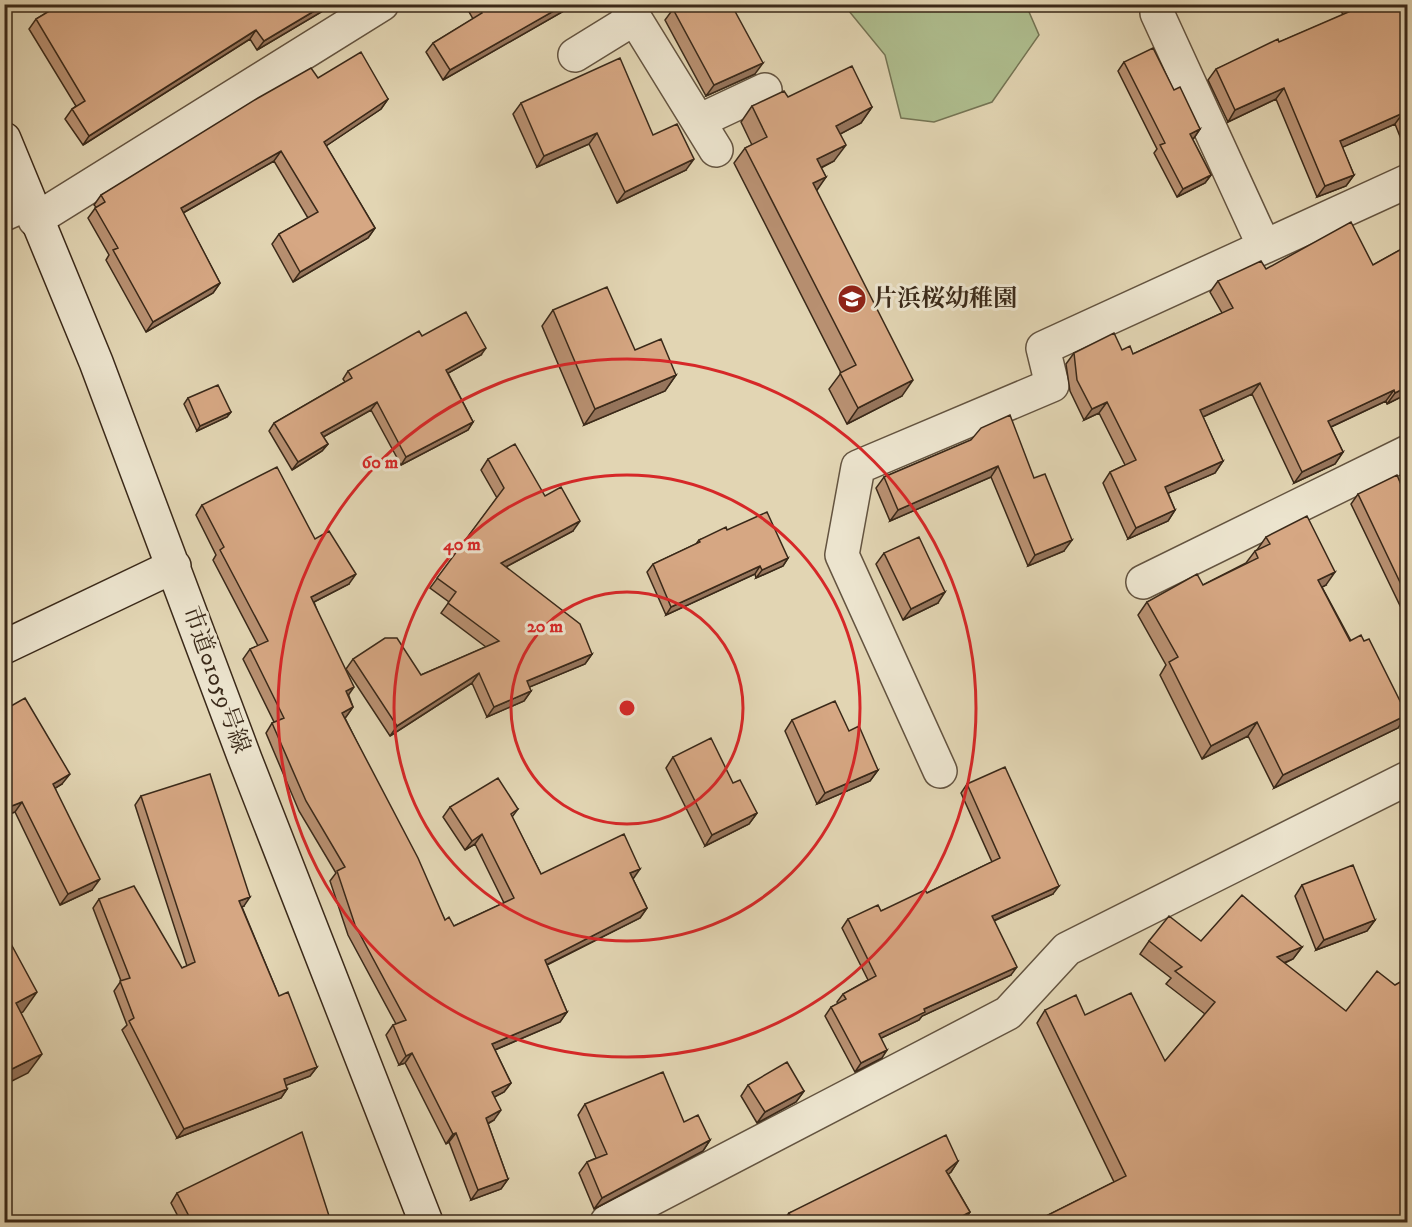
<svg xmlns="http://www.w3.org/2000/svg" width="1412" height="1227" font-family="'IM FELL DW Pica','Noto Serif JP',serif">
<rect width="100%" height="100%" fill="#e2d5b3"/>
<filter id="stains"><feTurbulence type="fractalNoise" baseFrequency=".00333" numOctaves="4"/><feColorMatrix values="0 0 0 0 .2 0 0 0 0 .09 0 0 0 0 .02 0 0 0 .5 -.17"/></filter>
<radialGradient id="worn" r=".72"><stop offset=".6" stop-color="#630" stop-opacity="0"/><stop offset="1" stop-color="#630" stop-opacity=".3"/></radialGradient>
<path fill="#afbe8f" stroke="#747454" stroke-width="1.5" d="M844,5h182l13,30 -47,67 -58,20 -33,-4 -16,-63z"/>
<g fill="none" stroke-linecap="round" stroke-linejoin="round">
<g stroke="#645440" stroke-width="36">
<path id="street" d="M626,4l90,146
M1157,13l107,233
M575,55l60,-37
M699,121l66,-31
M4,214l25,-11
M35,220l347,-216
M1143,582l265,-130
M940,771l-98,-216 16,-88 194,-82 -9,-37 365,-167
M607,1222l401,-209 59,-64 341,-171"/>
</g>
<g stroke="#3a2919" stroke-width="36">
<path id="secondary" d="M4,139l92,223 149,397 181,463
M4,647l170,-81"/>
</g>
<use href="#street" stroke="#ece4ce" stroke-width="33"/>
<use href="#secondary" stroke="#ece4ce" stroke-width="33"/>
</g>
<path fill="#b89071" stroke="#3a2919" stroke-width="1.5" d="M61,4h270l-3,4 -71,42 -7,-11 -167,106 -18,-26 7,-10 4,-3 -47,-77 7,-10z
M472,4h104l-133,76 -17,-28 7,-9 40,-24 -5,-9z
M1338,4h69v150l-12,-30 -53,23 12,28 -8,11 -29,11 -41,-98 -48,23 -20,-42 8,-11 127,-54z
M673,9l82,65 -49,22 -41,-76z
M1124,62l50,28 26,39 -6,9h-2l19,37 -6,8 -28,14 -23,-44 3,-4 -39,-78z
M318,78l70,21 -7,10 -55,37 49,82 -7,10 -75,44 -21,-38 7,-10 29,-16 -34,-57 -91,52 37,70 -7,10 -67,39 -40,-72 3,-5 -21,-37 8,-11 -2,-2 7,-10z
M788,97l84,10 -11,16 -21,11 -6,27 -13,7 5,9 -10,13 86,206 -55,28 -18,-35 12,-16 -107,-210 11,-15 7,-3 -11,-23 11,-16z
M521,103l132,32 33,35 -69,33 -28,-59 -52,23 -24,-53z
M1407,246v148l-20,10 -1,-3 -55,26 12,25 -8,12 -41,19 -42,-89 -49,23 20,44 -8,12 -47,20 7,17 -7,11 -40,18 -25,-56 7,-11 15,-7 -26,-52 -15,7 -14,-29 -4,-27 8,-11 48,-3 11,4 89,-41 -12,-21 8,-11 48,-12 107,-4z
M553,310l82,40 41,25 -11,16 -81,34 -42,-99z
M422,336l59,19 -33,18 25,49 -5,8 -67,35 -30,-55 -48,27 5,7 -6,7 -30,19 -23,-39 5,-8 71,-41 -2,-3 5,-8z
M188,398l43,14 -4,5 -30,14 -13,-27z
M971,440l63,38 30,73 -36,15 -37,-89 -101,44 -14,-33 8,-11z
M488,459l57,37 28,35 -67,36 86,87 -7,10 -56,23 2,4 -7,10 -37,16 -15,-34 -82,53 -44,-67 7,-10 68,16 65,-28 -45,-34 8,-11 -19,-14 67,-90 -16,-28z
M1358,494l49,5v116l-2,1 -54,-112z
M202,505l113,34 34,45 -35,18 39,105 -8,11 100,202 9,6 50,-23 -29,-59 -10,6 -22,-33 7,-10 68,2 -6,8 29,57 92,5 14,29 -7,10 -93,47 20,47 -7,10 -65,28 16,33 -7,9 -10,5v23l-6,4 20,55 -7,10 -30,11 -22,-58 -3,2 -41,-81 -6,2 -13,-30 7,-10 3,-1 -48,-89 -18,-54 6,-8 -37,-62 -33,-78 6,-10 2,-1 -31,-63 7,-10 8,-3 -45,-86 3,-5 -20,-40z
M727,530l61,28 -5,8 -27,12 -1,-4 -89,41 -19,-43 6,-8 43,-20 3,-4z
M1266,537l60,48 -4,2 76,141 -124,60 -26,-52 -46,23 -42,-84 6,-10 -28,-50 9,-13 56,-17 43,-22 9,-12 2,-1z
M884,553l54,50 -35,17 -27,-56z
M4,710l58,74 -7,4 37,102 -32,15 -45,-93 -11,4z
M792,720l57,11 29,39 -8,11 -53,23 -32,-73z
M673,757l60,26 24,30 -8,11 -44,22 -39,-78z
M967,784l86,110 -59,27 17,54 -89,41 -3,4 -38,18 1,20 -27,14 -30,-56 6,-9 7,-3 -1,-2 6,-8 25,-14 -26,-52 6,-9 33,-8 46,-18 65,-31 -31,-69z
M141,796l103,110 -2,1 37,89 38,71 -7,9 -24,9 1,4 -6,9 -104,40 -55,-108 5,-5 -13,-34 7,-10 -28,-73 6,-9 83,69 5,-2 -52,-161z
M1302,885l73,35 -8,11 -51,19 -21,-54z
M1149,941h52l101,6 -9,12 -8,4 122,259h-365l4,-6 68,-34 -77,-159 8,-13 40,5 80,46 40,-47 -39,-30 5,-6 -31,-24z
M748,1085l56,6 -8,11 -39,21 -16,-27z
M585,1104l99,18 26,18 -7,11 -109,58 -15,-36 8,-11 9,-4 -18,-43z
M958,1161l-7,11 -3,2 22,38 -7,10h-181l7,-9z
M177,1193l154,29h-150l-10,-19z"/>
<path fill="#96755c" stroke="#3a2919" stroke-width="1.5" d="M326,4h5l-3,4 -71,42 7,-9z
M566,4h10l-133,76 7,-10z
M256,30l-6,9 -167,106 6,-9z
M763,63l-8,11 -49,22 8,-11z
M1284,88l-8,11 -48,23 7,-12z
M388,99l-7,10 -64,43 7,-10z
M872,107l-11,16 -36,19 11,-16z
M1403,113l-8,11 -63,28 8,-11z
M1200,129l-6,9 -10,4 6,-8z
M597,133l-8,11 -52,23 7,-11z
M846,145l-12,16 -28,14 11,-16z
M281,151l-7,10 -100,57 7,-10z
M694,159l-8,11 -69,33 8,-11z
M1211,175l-6,8 -28,14 6,-8z
M1354,175l-8,11 -29,11 8,-11z
M826,177l-11,16 -2,-10z
M375,228l-7,10 -75,44 7,-10z
M220,283l-7,10 -67,39 7,-10z
M486,348l-5,7 -40,22 5,-7z
M676,375l-11,16 -81,34 11,-16z
M913,380l-11,16 -55,28 11,-16z
M1260,383l-8,11 -60,28 8,-12z
M1407,387v7l-20,10 8,-11z
M1394,390l-8,11 -66,31 8,-11z
M377,402l-6,8 -55,31 5,-8z
M1107,402l-8,11 -15,7 8,-11z
M231,412l-4,5 -30,14 3,-5z
M473,422l-5,8 -67,35 5,-8z
M328,444l-6,7 -30,19 6,-8z
M1343,452l-8,12 -41,19 8,-11z
M1223,461l-8,12 -58,25 8,-11z
M998,466l-7,11 -101,44 8,-11z
M1175,510l-7,11 -40,18 8,-11z
M580,521l-7,10 -79,42 7,-10z
M1072,540l-8,11 -36,15 7,-11z
M788,558l-5,8 -27,12 6,-8z
M760,566l-5,8 -89,41 5,-8z
M1335,572l-9,13 -17,9 9,-14z
M356,574l-7,10 -45,23 7,-10z
M945,592l-7,11 -35,17 8,-11z
M592,654l-7,10 -65,27 7,-10z
M479,673l-7,10 -82,53 7,-10z
M354,687l-7,10 -1,-6z
M531,691l-7,10 -37,16 7,-10z
M353,707l-7,10 -10,6 6,-10z
M1407,715l-9,13 -124,60 9,-13z
M1257,722l-9,14 -46,23 9,-13z
M878,770l-8,11 -53,23 8,-11z
M70,774l-8,10 -16,10 7,-10z
M22,802l-7,10 -11,4v-7z
M757,813l-8,11 -44,22 7,-11z
M482,834l-7,10 -10,6 7,-9z
M640,869l-7,10 -3,-6z
M100,879l-8,11 -32,15 8,-11z
M1059,886l-6,8 -67,30 6,-8z
M250,897l-6,9 -11,4 6,-9z
M647,908l-7,10 -102,51 7,-9z
M1375,920l-8,11 -51,19 8,-10z
M1302,947l-9,12 -25,10 9,-12z
M1017,967l-6,8 -89,41 -3,4 -46,22 6,-8 45,-25z
M37,992l-14,20 -19,9 12,-18z
M567,1012l-7,10 -75,32 7,-10z
M887,1050l-5,8 -27,14 6,-9z
M412,1053l-7,10 -6,2 7,-9z
M42,1054l-14,19 -24,12v-12z
M317,1067l-7,9 -33,13 7,-10z
M511,1083l-7,9 -19,10 7,-10z
M287,1089l-6,9 -104,40 7,-9z
M804,1091l-8,11 -39,21 8,-11z
M501,1110l-7,10 -15,8 7,-10z
M456,1133l-7,9 -3,2 7,-10z
M710,1140l-7,11 -109,58 8,-11z
M958,1161l-7,11 -12,10 7,-11z
M508,1179l-7,10 -30,11 7,-10z
M970,1212l-7,10h-12z"/>
<path fill="#d6a783" stroke="#3a2919" stroke-width="1.5" d="M61,4h265l-62,37 -8,-11 -167,106 -17,-27 13,-8 -49,-82z
M477,4h89l-116,66 -17,-27 49,-30z
M682,4h49l32,59 -49,22 -41,-76z
M1351,4h56v120l-4,-11 -63,28 14,34 -29,11 -41,-98 -49,22 -19,-41 62,-30 1,3 74,-32z
M1153,48l21,42 6,-3 20,42 -10,5 21,41 -28,14 -23,-44 5,-2 -41,-81z
M361,52l27,47 -64,43 51,86 -75,44 -21,-38 39,-22 -37,-61 -100,57 39,75 -67,39 -40,-72 5,-2 -23,-40 10,-6 -4,-7 157,-97 53,-30 7,10z
M620,58l33,77 24,-11 17,35 -69,33 -28,-59 -53,23 -23,-53z
M852,66l20,41 -36,19 10,19 -29,14 9,18 -13,6 100,197 -55,28 -18,-35 16,-8 -111,-217 22,-11 -15,-31 32,-15 4,6z
M1351,222l22,43 34,-19v141l-12,6 -1,-3 -66,31 15,31 -41,20 -42,-89 -60,27 23,51 -58,26 10,23 -39,18 -26,-56 26,-12 -29,-58 -15,7 -15,-29 -3,-27 40,-20 8,17 8,-4 3,8 100,-46 -15,-27 43,-20 5,8z
M607,287l28,63 26,-11 15,36 -81,34 -42,-99z
M466,312l20,36 -40,22 27,52 -67,35 -29,-55 -56,31 7,11 -30,18 -24,-39 78,-45 -4,-7 71,-40 3,5z
M218,385l13,27 -31,14 -12,-28z
M1010,415l24,63 11,-4 27,66 -37,15 -37,-89 -100,44 -14,-33 87,-37 10,-12z
M515,444l30,52 16,-9 19,34 -79,42 79,61 12,30 -65,27 4,10 -37,16 -15,-34 -82,53 -44,-67 32,-21h12l24,37 78,-34 -51,-38 8,-11 -19,-14 67,-90 -16,-29z
M277,467l38,72 14,-8 27,43 -45,23 43,90 -8,4 7,16 -11,6 76,145 27,62 4,-3 5,9 60,-28 -32,-64 -10,7 -22,-34 48,-29 20,31 -7,5 30,60 83,-40 16,35 -10,4 17,35 -102,52 22,52 -75,32 19,39 -19,9 9,18 -15,8 22,61 -30,11 -22,-57 -3,1 -41,-81 -6,3 -13,-31 13,-5 -51,-95 -18,-54 8,-4 -39,-66 -34,-78 12,-5 -34,-69 18,-8 -48,-91 4,-3 -22,-42z
M1397,475l10,24v98l-49,-103z
M767,512l21,46 -26,12 -2,-4 -89,41 -18,-43 47,-22 -1,-2 27,-13 1,3z
M1307,516l28,56 -17,8 32,61 11,-6 3,6 5,-2 38,76 -124,60 -26,-53 -46,24 -42,-84 9,-5 -31,-55 50,-28 6,11 55,-27 -3,-7 15,-7 -4,-7z
M919,537l26,55 -34,17 -27,-56z
M25,698l45,76 -17,10 47,95 -32,15 -46,-92 -18,7v-52l3,-1 -3,-3v-43z
M835,701l14,30 10,-5 19,44 -53,23 -33,-73z
M711,738l22,45 7,-3 17,33 -45,22 -39,-78z
M1005,767l54,119 -67,30 25,51 -93,42 1,3 -46,22 8,16 -26,13 -30,-56 15,-8 -3,-5 33,-18 -28,-57 30,-14 3,6 44,-21 2,3 73,-35 -33,-74z
M210,774l40,123 -11,4 40,95 9,-4 29,75 -33,12 3,10 -103,40 -55,-108 5,-3 -14,-37 10,-3 -31,-79 35,-13 48,82 13,-6 -54,-166z
M1353,865l22,55 -51,20 -22,-55z
M1242,895l60,52 -25,10 69,54 31,-40 18,14 12,-7v244h-358l-3,-6 80,-40 -81,-166 31,-15 9,20 46,-22 34,68 50,-59 -40,-31 7,-4 -33,-26 20,-25 32,25z
M4,931l33,61 -21,11 26,51 -38,19z
M787,1062l17,29 -39,21 -17,-27z
M663,1072l21,50 14,-7 12,25 -108,58 -15,-36 20,-8 -22,-50z
M302,1132l29,90h-139l-15,-29z
M946,1135l12,26 -12,10 24,41 -19,10h-157l-5,-9z"/>
<g fill="none" stroke="#d62828" stroke-width="3">
<circle cx="627" cy="708" r="116"/>
<circle cx="627" cy="708" r="233"/>
<circle cx="627" cy="708" r="349"/>
</g>
<defs>
<g id="school-disc" transform="scale(1.5)"><circle r="9.5" fill="#8f2418" stroke="#ece4ce"/><path d="M0-5L7-2L0 1L-7-2ZM-4 1L0 2.5L4 1V4Q0 6-4 4Z" fill="#fff"/></g>
</defs>
<g fill-rule="evenodd">
<use href="#school-disc" x="852" y="299"/>
</g>
<g text-anchor="middle" dominant-baseline="central" stroke-width="6" stroke-linejoin="round" paint-order="stroke">
<g font-size="24" font-weight="bold" fill="#3a2919" stroke="#ece4ce" text-anchor="start">
<text x="873" y="299">片浜桜幼稚園</text>
</g>
<g font-size="24" fill="#3a2919" stroke="#ece4ce">
<text transform="translate(216 680) rotate(70)">市道01059号線</text>
</g>
</g>
<circle cx="627" cy="708" r="9" fill="#d62828" stroke="#ece4ce" stroke-width="3"/>
<g font-size="18" text-anchor="middle" font-weight="bold" fill="#d62828" stroke="#ece4ce" stroke-width="6" stroke-linejoin="round" paint-order="stroke">
<text x="380" y="468">60 m</text>
<text x="462" y="550">40 m</text>
<text x="545" y="632">20 m</text>
</g>
<rect width="1412" height="1227" fill="none" stroke="#e2d5b3" stroke-width="24"/>
<rect x="6" y="6" width="1400" height="1215" fill="none" stroke="#3a2919" stroke-width="3"/>
<rect x="12" y="12" width="1388" height="1203" fill="none" stroke="#3a2919" stroke-width="1.5"/>
<rect width="100%" height="100%" filter="url(#stains)"/>
<rect width="100%" height="100%" fill="url(#worn)"/>
</svg>
